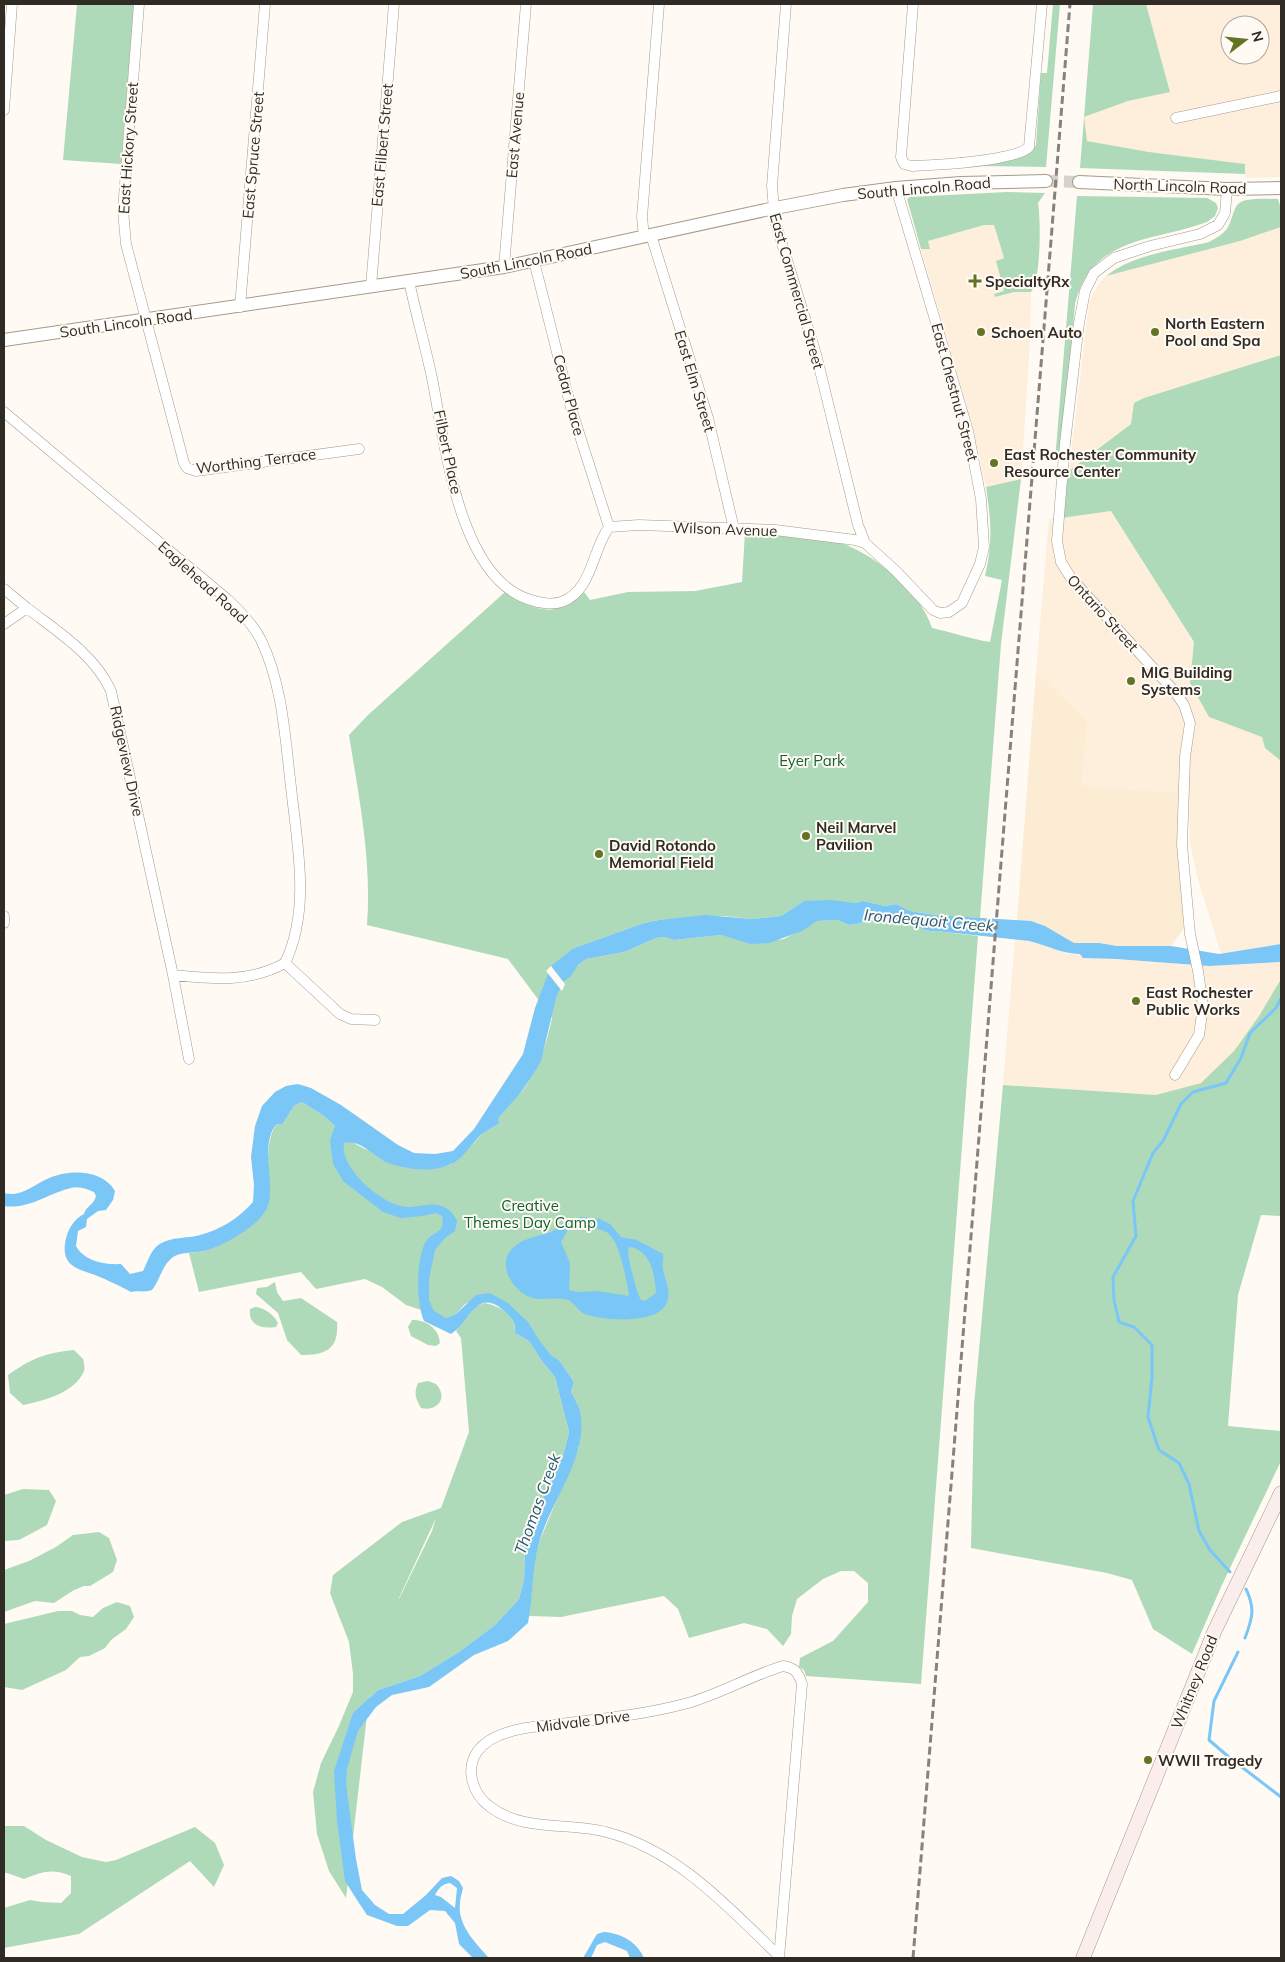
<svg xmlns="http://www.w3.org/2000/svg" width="1285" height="1962" font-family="Mulish,sans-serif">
<rect width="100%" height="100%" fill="#fffaf3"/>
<path fill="#fdefdb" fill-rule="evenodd" d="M1146,4h135v173l-36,1v-14l-96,-12 -62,-11 -4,-24 45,-16 42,-9zM1230,25h30v30h-30z
M984,225h10l10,33 -8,3 8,30 -10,3v3l20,-5h17l-1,50 -9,137 -35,8 -13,-59 -52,-179h9l-2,-8z
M1281,227v128l-137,43 -13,26 -62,47 18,-151 3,-20 8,-15 8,-9 134,-35z
M1111,511l83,131 -4,41 19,34 53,20 3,11 16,13v183l-60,10 -24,-78 -7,-33 -1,-49 -107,-8 5,-64 -51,-50 13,-153z
M1015,939l28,5 23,10h14l4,4 33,1 92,7 72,-4v17l-22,37 -25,35 -33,32 -44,12 -154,-10z"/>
<path fill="#fbecd3" d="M1036,672l51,50 -5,64 96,7 -1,51 7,84 -13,18h-54l-18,-3h-25l-29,-17 -14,-5 -14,-1z"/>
<path fill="#afdab9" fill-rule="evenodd" d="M77,4h57l-13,160 -58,-4z
M1053,4h7l-14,163 -73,-1 60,-16 3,-5 5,-72h6z
M1093,4h53l24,88 -42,9 -44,16 3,24 62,11 96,12v10l-165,-6z
M1007,192l38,1 -7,10c3,16 3,77 -7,89h-17l-19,5 -1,-3 10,-3 -8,-30 8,-3 -10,-33h-10l-56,16 2,8h-9l-14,-50 3,-2z
M1077,196l130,2 9,5 2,5 -3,8 -8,6c-55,20 -115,14 -132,82l-12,137 -1,10 -7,9z
M1278,199l3,10v18l-41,14 -134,35c27,-22 70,-26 103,-34 7,-4 15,-8 19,-15 6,-9 4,-25 19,-27 10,-2 21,-1 31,-1z
M1281,355v406l-16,-13 -3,-11 -53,-20 -19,-34 4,-41 -83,-131 -50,7 8,-47 62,-47 3,-21 10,-5z
M1021,479l-20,165 -21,274 -45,-3 -25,-4 -14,-7 -11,2 -22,-5 -8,2 -51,-2 -23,15 -29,3 -29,-3 -64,4 -15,3 -70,25 4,17 8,-6 38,-7 32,-14 8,-1 10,3 47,-5 34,8 29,-4 33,-18 21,-1 11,5 8,-1 10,-3 2,-5h5c10,7 17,4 27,5 12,1 22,12 35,10l42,5 -57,748 -115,-8 -2,-6 -5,-3 1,-9 33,-17 35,-39v-19l-14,-12h-13l-18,8 -26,20 -5,17 -1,18 -8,12 -16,-17 -23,-6 -55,15 -11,-29 -14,-13 -103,21 -32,-1 6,-58 5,-18 39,-93 -2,-44 -6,-11 3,-10 -15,-22 -8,-5 -12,-14 -10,-18 -39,-30 -25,11 -9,10 -10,4 -40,-13 -24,-18 -17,-8 -49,10 -15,-17 -102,20 -10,-39 15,-2 66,-56c-1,-18 -6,-57 7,-71l5,1 12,-19 8,-4 22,14 28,26 13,7 68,20 17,-4 14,-11 20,-22 15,-8 -2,-6c7,-8 15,-15 22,-23 19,-22 27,-49 33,-77l-44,-59 -141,-34c5,-64 -8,-127 -18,-190l19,-20 137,-123c28,18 53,28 79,0l6,8 38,-8 67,-1 47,-9 3,-50 89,9c38,10 86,49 98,87 20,4 38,11 58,14l12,-62 -17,-4c8,-34 6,-55 1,-89z
M1281,979v237l-20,-1 -23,80 -10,131 53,5v30l-60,126 -29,67 -39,-25 -21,-49 -25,-7 -136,-25 3,-143 29,-320 153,10 45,-12 33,-32 25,-35z
M275,1282l2,10 6,9 18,-3 36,24c2,27 -11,33 -36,33l-14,-15 -9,-27 -22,-19 1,-6 10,-1z
M485,1303c16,4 31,11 30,30l14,8 12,19 14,17 14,55 -6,24 -38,93 -1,31 -5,19 -24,26 -36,27 -39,24 -42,14 -9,8 -23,200 -17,-27 -12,-37 -4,-42 8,-29 17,-35 15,-36v-18l-4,-32 -19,-49 3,-18 69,-53 39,-14 28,-76 -8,-94 -5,-7 20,-25zM436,1518l-4,13 -33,68v-1z
M255,1307c8,0 20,8 23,16l-2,4c-14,2 -28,-1 -26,-18z
M412,1320c14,0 27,8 28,23l-4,3 -8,-1 -17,-9 -3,-9z
M74,1350l9,9c1,4 2,9 1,12 -9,22 -41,30 -61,34l-13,-12 -2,-18c24,-17 37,-22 66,-25z
M428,1381l8,3c13,14 1,28 -15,24 -6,-10 -7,-15 -3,-25z
M23,1489l26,1 7,11 -9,24 -28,15 -15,1v-46z
M99,1532l10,6 8,22 -4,12 -23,14h-6l-10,4 -20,13 -19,-2 -31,11v-42l25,-9 27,-14 17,-12z
M117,1602l13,4 4,11 -8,12 -15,11 -6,8 -16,8 -9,1 -14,13 -44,20 -18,-3v-63l54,-13h14l8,4 13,2 10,-9z
M4,1826h20l22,14 36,17 24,5 10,-2 79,-33 20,16 9,22 -10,22 -24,-26 -111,73 -75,14v-40l26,-8 12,2 19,1 10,-10v-17c-19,-8 -29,-4 -47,3l-17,-6h-3z"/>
<path fill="#7ac6f7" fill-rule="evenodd" d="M831,900l24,3 8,-2 22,5 11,-2 14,7 25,4 96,6 14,5 29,17h25l18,3h54l48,8 62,-10v18l-72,4 -92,-7 -34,-1 -3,-4c-19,0 -33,-9 -51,-13l-93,-10c-13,2 -23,-9 -35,-10 -11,-1 -18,2 -27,-5h-5l-2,5 -10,3 -8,1 -11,-5 -21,1 -15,10 -33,12 -18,1 -30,-9 -47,5 -10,-3 -8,1 -32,14 -38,7 -8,6 -7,11 -8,6 -7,16 -15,63 -10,17 -12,17 -21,23 1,6c-6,3 -12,6 -17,10 -11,10 -19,26 -33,31 -18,8 -43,4 -61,-2 -13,-6 -29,-25 -44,-20 -5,25 39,63 63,64 11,1 24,-5 34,-1 9,3 12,7 16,15l-2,10 -10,7 -10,12 -6,29v21l5,11 12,7 10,-4 20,-19 14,-2 18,10 21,20 10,17 12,15 8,5 15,22 -3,10c4,7 9,16 10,25 5,43 -31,86 -42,126 -7,26 -6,54 -11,80l-20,18 -34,14 -45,32 -37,8 -16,12 -18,24 -11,38 -1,15 10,75 6,31 13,15 14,9h14l23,-19 16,-17 9,-2 8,5 4,7c-1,5 -3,10 -3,15 -3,22 16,40 29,55h-16l-14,-14 -4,-21 -10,-12 -15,-1 -22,16h-11l-30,-11 -10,-15 -12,-19 -8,-60 -3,-50 19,-58 25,-23 42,-14 39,-24 36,-27 24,-26 5,-19 1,-31 6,-24 32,-69 6,-24 -14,-55 -14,-17 -12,-19 -14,-8c1,-12 -4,-16 -12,-23 -27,-23 -34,14 -52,24l-27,-13c-8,-19 -8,-60 1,-78 7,-13 21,-8 17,-27l-6,-3 -13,3 -22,2 -18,-6 -40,-31 -10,-17 -3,-24 5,-14 -11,-10 -22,-14 -8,4 -12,19 -5,-1c-20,20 3,70 -13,89 -10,15 -44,35 -61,38 -9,2 -23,1 -30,6 -11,8 -13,23 -21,33 -9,3 -13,0 -21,2 -11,-6 -23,-12 -36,-17 -20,-7 -35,-10 -29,-37 3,-10 8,-19 18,-24 2,-8 10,-9 12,-18l-2,-4c-7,-3 -15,-6 -23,-4 -22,5 -43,22 -67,18v-13c15,5 30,-8 43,-14 21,-10 55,-10 68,12l-2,9 -7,10 -8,1 -11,8 -1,8 -8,4 -2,15c8,15 29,19 45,18l9,10 13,-3c4,-7 6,-17 13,-24 12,-11 30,-8 44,-12 20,-5 39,-17 53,-33l1,-17 -3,-28 4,-31 7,-20 13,-14 11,-6 12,-2 13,4 30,17 57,40 16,8 21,1 18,-3 21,-22 49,-75 12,-46 16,-42 23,-18 70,-25 15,-3 46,-5 47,4 29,-3 23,-15zM450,1883l7,5 -2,20 -14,-11 -6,-2c4,-7 7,-11 15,-12z
M581,1217l19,2 10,5 11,13 16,3 26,14c1,6 -1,10 0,15 2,12 10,25 2,37 -12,18 -62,15 -80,8 -7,-3 -10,-11 -17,-14 -13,-4 -26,2 -38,-3 -18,-7 -34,-33 -17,-49 11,-11 25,-11 38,-16 4,-1 5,-5 8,-7 7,-5 14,-6 22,-8zM581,1225c9,2 19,3 27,8 12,9 19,49 21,63l-32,-5 -20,1 -8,-2 1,-27 -9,-21c8,-11 3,-15 20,-17zM630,1247c21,3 25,29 26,46l-11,8 -4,-1c-4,-6 -14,-44 -13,-51z
M604,1932c17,1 33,10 40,26h-14l-3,-7 -22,-9 -8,3 -6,13h-8l14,-24z"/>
<path fill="#fffaf3" d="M551,966l14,18 -3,7 -16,-20z"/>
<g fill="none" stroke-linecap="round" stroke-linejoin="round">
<path stroke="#7ac6f7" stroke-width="3" d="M1230,1572l-20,-22 -11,-19 -10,-47 -10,-21 -20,-13 -11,-33 4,-40v-32l-18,-18 -15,-5 -5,-22 -1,-23 23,-41 -3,-35 20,-48 10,-12 18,-37 12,-12 33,-9 15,-25 9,-25 26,-25 5,-10
M1245,1638c8,-21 10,-30 1,-49
M1238,1652l-24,49 -5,39 21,18 51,39"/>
<path stroke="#d6d1ca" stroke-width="12" stroke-dasharray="12 6" stroke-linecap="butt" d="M1046,181l33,1"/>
<g stroke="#a59b89" stroke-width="11">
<path id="minor" d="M139,4l-16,206 3,34 58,219 3,5 9,3 163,-22
M786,4l-14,182 3,35 41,133 42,171 7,18
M913,4l-12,153 3,7 8,2c22,-1 104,-5 117,-19l13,-143
M4,110l8,-106
M1176,118l105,-22
M651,235l57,183 26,111
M644,237l-2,-20 17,-213
M534,261l37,147 38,119
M504,267l22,-263
M409,281c7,33 16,64 23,97 13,64 26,201 99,222 8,3 22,5 30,2 31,-10 31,-52 48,-75l30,-2 136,5 80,10 10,3 31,28 37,39 7,3 9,-1 13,-9 18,-39 4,-17 -3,-48 -13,-68 -72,-243
M371,287l23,-283
M240,307l25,-303
M4,412l223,187c13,12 26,25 34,41 22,46 24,98 30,147 6,57 20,122 -6,176
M4,589l23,19
M4,624l23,-16c31,24 68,47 84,83l62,284 16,84
M4,916v7
M285,963l55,51 11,5 24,1
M173,975c40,4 76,8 112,-12
M1175,1075l24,-40 4,-29 -5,-35 -8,-37 -8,-89 3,-88 5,-34 -6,-18 -9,-13 -104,-114 -10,-16 -4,-21 8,-98 14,-120 6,-32 9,-18 20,-15 36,-12 50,-12 18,-9 7,-12 2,-24
M779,1958l23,-274c-4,-12 -7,-16 -19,-18 -33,10 -63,28 -95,37 -48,13 -98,17 -146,23 -22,2 -52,7 -65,26 -12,18 -4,42 12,54 33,26 79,16 117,26 71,18 122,75 173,124"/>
</g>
<g stroke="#a59b89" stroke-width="14">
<path id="tertiary" d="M1079,182l148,7 54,-1
M4,340l500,-73 261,-57 78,-15 53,-7 65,-5 85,-2"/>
</g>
<g stroke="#a59b89" stroke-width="15">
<path id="secondary" d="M1083,1958l132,-328 66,-137"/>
</g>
<use href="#minor" stroke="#fff" stroke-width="10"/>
<use href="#tertiary" stroke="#fff" stroke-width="12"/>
<use href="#secondary" stroke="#fbedeb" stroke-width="14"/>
<path stroke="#87827b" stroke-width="3" stroke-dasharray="8 4" stroke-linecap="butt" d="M913,1958l157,-1954"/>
</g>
<g fill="#637423" stroke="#fffaf3" stroke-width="2">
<path d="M972.5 273.5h5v5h5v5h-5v5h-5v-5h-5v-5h5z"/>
<circle cx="981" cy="332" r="5"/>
<circle cx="1155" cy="332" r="5"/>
<circle cx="994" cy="463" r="5"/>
<circle cx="1131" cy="681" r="5"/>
<circle cx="806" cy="836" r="5"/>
<circle cx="599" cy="854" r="5"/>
<circle cx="1136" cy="1001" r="5"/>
<circle cx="1148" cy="1760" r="5"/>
</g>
<g text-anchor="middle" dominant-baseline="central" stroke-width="4" stroke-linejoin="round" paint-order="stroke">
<g font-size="15" fill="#302c25" stroke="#fffaf3">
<text transform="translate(515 135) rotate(-85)">East Avenue</text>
<text transform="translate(382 145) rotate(-85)">East Filbert Street</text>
<text transform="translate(128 148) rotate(-86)">East Hickory Street</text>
<text transform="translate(253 155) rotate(-85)">East Spruce Street</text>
<text transform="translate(1180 186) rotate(2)">North Lincoln Road</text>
<text transform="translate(924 188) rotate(-5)">South Lincoln Road</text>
<text transform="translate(526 261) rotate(-11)">South Lincoln Road</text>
<text transform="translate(797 291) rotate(74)">East Commercial Street</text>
<text transform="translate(126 323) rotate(-8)">South Lincoln Road</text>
<text transform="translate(695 381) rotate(73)">East Elm Street</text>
<text transform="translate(955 392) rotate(75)">East Chestnut Street</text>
<text transform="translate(569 395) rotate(75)">Cedar Place</text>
<text transform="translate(448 452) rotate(78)">Filbert Place</text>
<text transform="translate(256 461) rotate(-7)">Worthing Terrace</text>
<text transform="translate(725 529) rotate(2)">Wilson Avenue</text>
<text transform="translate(203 582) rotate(42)">Eaglehead Road</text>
<text transform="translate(1103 613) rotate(48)">Ontario Street</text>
<text transform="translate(127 761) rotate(78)">Ridgeview Drive</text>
<text transform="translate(1194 1682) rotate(-68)">Whitney Road</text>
<text transform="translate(583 1721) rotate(-7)">Midvale Drive</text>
</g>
<g font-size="15" font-weight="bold" fill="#302c25" stroke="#fffaf3" text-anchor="start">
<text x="985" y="281">SpecialtyRx</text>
<text x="1165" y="323">North Eastern<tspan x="1165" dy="17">Pool and Spa</tspan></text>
<text x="991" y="332">Schoen Auto</text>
<text x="1004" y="454">East Rochester Community<tspan x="1004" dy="17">Resource Center</tspan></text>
<text x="1141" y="672">MIG Building<tspan x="1141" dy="17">Systems</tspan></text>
<text x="816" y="827">Neil Marvel<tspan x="816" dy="17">Pavilion</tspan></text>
<text x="609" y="845">David Rotondo<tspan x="609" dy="17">Memorial Field</tspan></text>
<text x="1146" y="992">East Rochester<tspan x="1146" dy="17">Public Works</tspan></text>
<text x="1158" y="1760">WWII Tragedy</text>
</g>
<g font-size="15" fill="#136233" stroke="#fffaf3">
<text x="812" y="760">Eyer Park</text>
<text x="530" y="1205">Creative<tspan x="530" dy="17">Themes Day Camp</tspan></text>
</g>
<g font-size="16" font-style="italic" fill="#225a7b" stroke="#fffaf3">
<text transform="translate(929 920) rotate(5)">Irondequoit Creek</text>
<text transform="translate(537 1504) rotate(-70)">Thomas Creek</text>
</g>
</g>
<rect width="1285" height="1962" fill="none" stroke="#302c25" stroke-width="10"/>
<g transform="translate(1245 40) rotate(74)"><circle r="24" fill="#fffaf3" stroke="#aca8a1"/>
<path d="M0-4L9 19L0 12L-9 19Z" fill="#637423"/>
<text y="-8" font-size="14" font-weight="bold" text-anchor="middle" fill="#302c25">N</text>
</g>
</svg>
